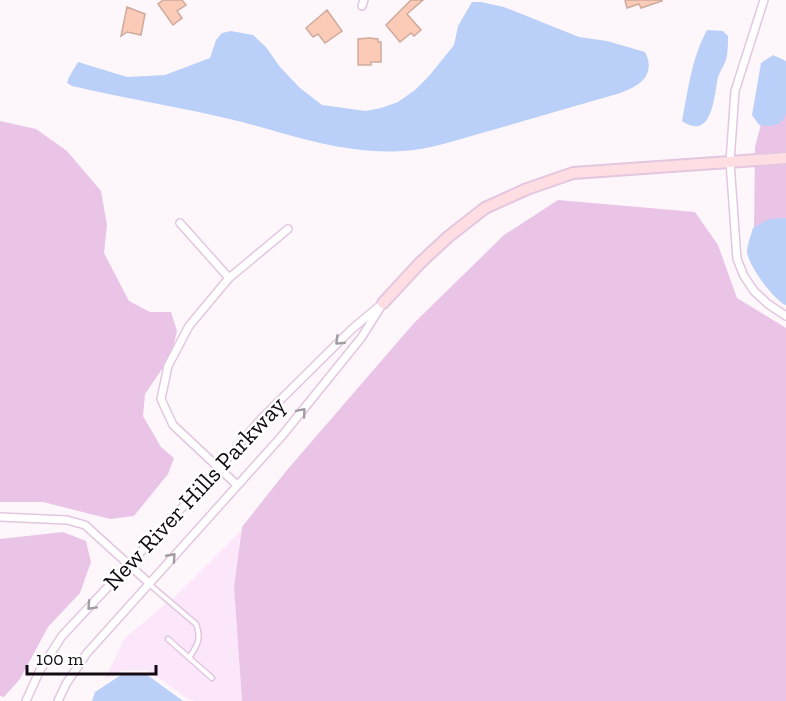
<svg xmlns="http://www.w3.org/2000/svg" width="786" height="701" font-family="'Zilla Slab',serif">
<rect width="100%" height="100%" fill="#fdf7fc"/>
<path fill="#fce7fa" d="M241,531l-7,56 8,114h-47l-7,-2 -40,-29 -28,1 -16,10 21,-43 55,-46z"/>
<path fill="#eac4e7" d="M786,81v188l-32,-39 1,-83 13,-50z
M0,121l36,8 31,22 34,40 6,34 -3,28 25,48 21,11h21l6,19 -6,25 -26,38 -2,22 18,31 13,11 -6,16 -34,42 -24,3 -67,-17h-43z
M558,200l137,12 23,33 19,53 49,30v373h-544l-8,-114 8,-60 45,-57 127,-147 90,-88z
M63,532l23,9 5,21 -11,31 -32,34 -28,52 -16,18 -4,-1v-157z"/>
<path fill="#bbd0f9" d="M472,2h9l23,5 75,30 28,4 38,11c17,33 -27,42 -49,48 -38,11 -76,22 -114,33 -26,7 -53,17 -80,18 -54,4 -108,-15 -160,-29 -56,-14 -114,-23 -170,-36l-5,-3 2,-6 9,-15 49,15 38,-2 45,-17 6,-18 6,-7 9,-2 22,4 13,12 14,20 20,21 22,17 44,6 15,-3 17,-6 17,-12 14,-14 25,-31 4,-19z
M707,30l16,1 5,5c0,8 0,16 -2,24 -2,6 -6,11 -8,17 -4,18 -5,65 -36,44 6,-31 10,-64 25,-91z
M773,55l13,6v52c-3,14 -16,14 -27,12l-7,-10 9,-52z
M786,218v87h-1c-12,-7 -36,-38 -38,-53 0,-7 4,-17 6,-24l16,-9z
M146,674l37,27h-91l3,-9 26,-17z"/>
<path fill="#fccbb8" stroke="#ceaa9c" stroke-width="1.5" d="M163,0h19l4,5 -9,6 5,7 -9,7 -15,-21z
M411,0h12l-16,14 14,16 -7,6 -3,-3 -11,9 -14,-17z
M625,0h37v1l-21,7 -2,-4 -12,4z
M127,7l18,7 -4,21 -14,-3 -6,4z
M327,10l15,21 -17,12 -7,-9 -5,3 -7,-9z
M369,38l9,1v3h3v20h-10v3h-13v-26z"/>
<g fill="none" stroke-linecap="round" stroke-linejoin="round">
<g stroke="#e3c6e0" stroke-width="7">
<path id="lane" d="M149,584l47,40c6,16 1,21 -7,34
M168,639l44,39"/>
</g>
<g stroke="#e3c6e0" stroke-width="10">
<path id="street" d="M764,0l-29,91 -5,71 7,97 7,17 10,15 14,13 18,12
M362,6l2,-6
M180,223l49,55
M237,485l-64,-60 -12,-26 7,-33 21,-40 40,-48 59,-49
M0,517l67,3 18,5 64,58
M26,701l14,-31 22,-34 157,-168 42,-49 91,-90 31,-26
M58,701l8,-17 21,-31 194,-216 80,-99 19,-30"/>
</g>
<g stroke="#e3c6e0" stroke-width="14">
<path id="secondary" d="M383,303l37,-40 28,-26 37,-29 42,-19 46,-16 213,-15"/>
</g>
<use href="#lane" stroke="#fff" stroke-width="4"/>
<use href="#street" stroke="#fff" stroke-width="7"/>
<use href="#secondary" stroke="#fedee2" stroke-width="10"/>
</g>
<defs><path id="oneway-chevron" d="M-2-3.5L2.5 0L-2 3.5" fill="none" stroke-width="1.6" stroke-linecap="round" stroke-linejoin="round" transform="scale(1.5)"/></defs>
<g stroke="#a19da1">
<use href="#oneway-chevron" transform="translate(339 341) rotate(136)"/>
<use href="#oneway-chevron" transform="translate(302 412) rotate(-50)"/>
<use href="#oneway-chevron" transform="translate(172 557) rotate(-48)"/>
<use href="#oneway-chevron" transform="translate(91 606) rotate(133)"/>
</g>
<g text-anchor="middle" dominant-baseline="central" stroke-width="5" stroke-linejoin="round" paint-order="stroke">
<g font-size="24" fill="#130a13" stroke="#fff">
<text transform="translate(194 493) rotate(-47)">New River Hills Parkway</text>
</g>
</g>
<path d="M27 665v9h129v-9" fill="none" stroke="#130a13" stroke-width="3"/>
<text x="36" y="665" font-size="18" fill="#130a13" stroke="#ffffff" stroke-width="4.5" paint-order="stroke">100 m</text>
</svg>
